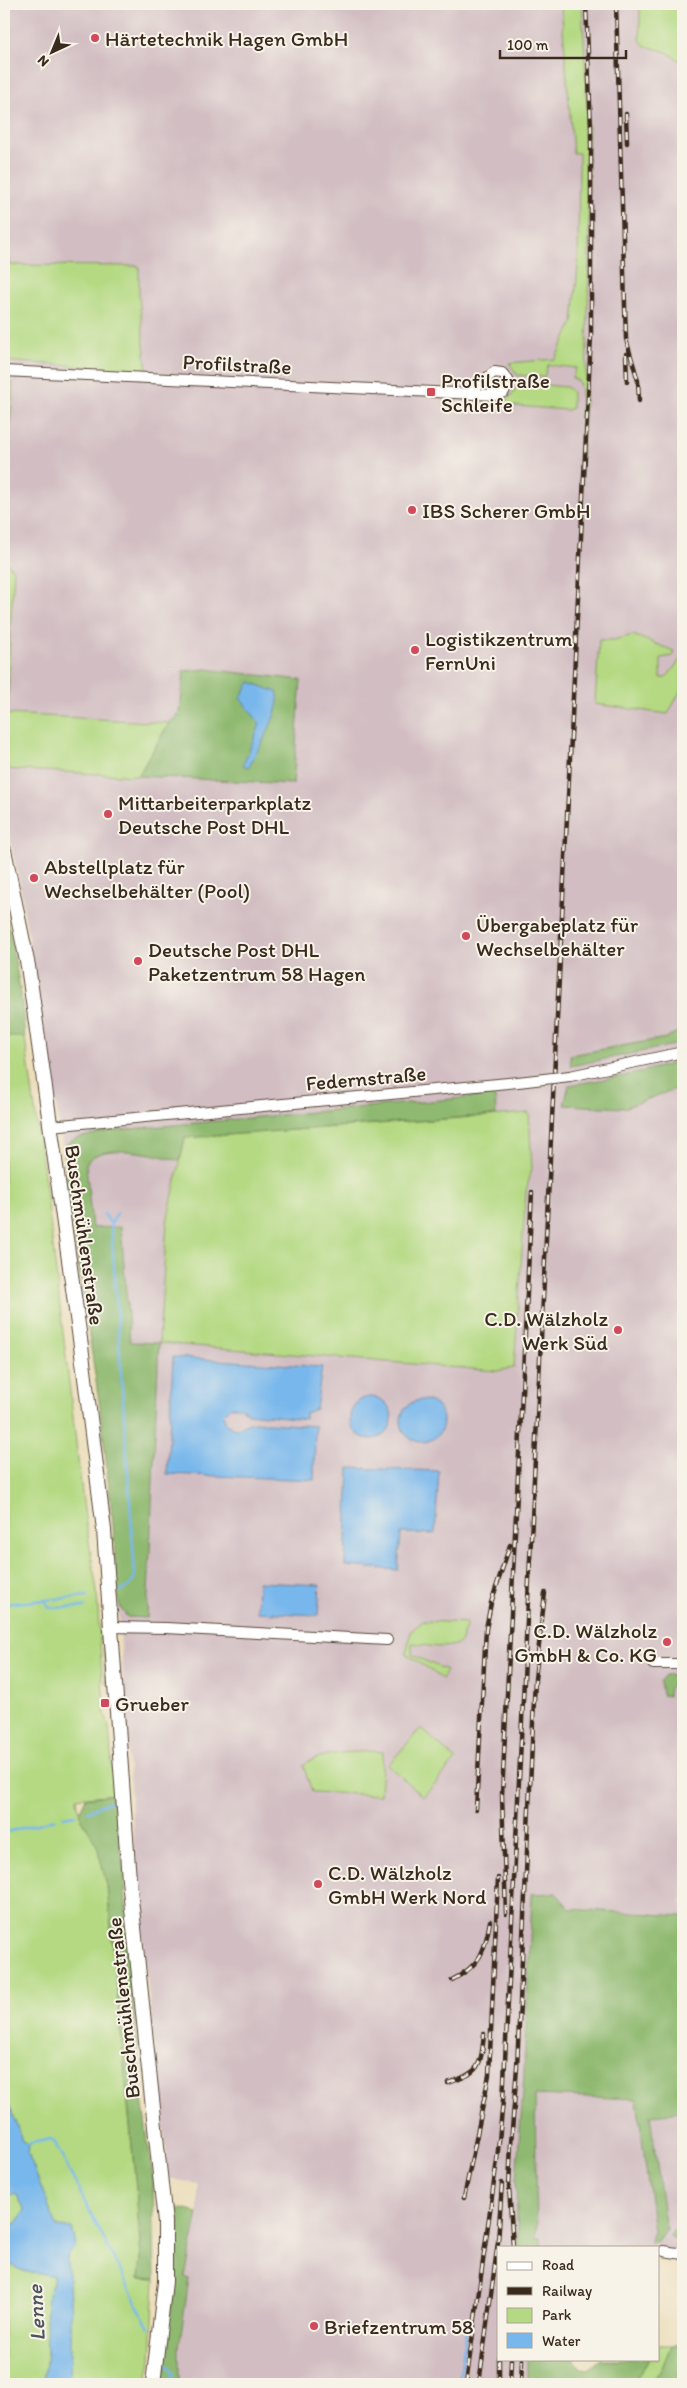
<svg xmlns="http://www.w3.org/2000/svg" width="687" height="2388" font-family="Itim,sans-serif">
<rect width="100%" height="100%" fill="#f7f3e8"/>
<filter id="ink" filterUnits="userSpaceOnUse"><feTurbulence type="fractalNoise" baseFrequency=".02" numOctaves="2"/><feDisplacementMap in="SourceGraphic" scale="10" xChannelSelector="R" yChannelSelector="G"/><feConvolveMatrix kernelMatrix="1 2 1 2 8 2 1 2 1" color-interpolation-filters="sRGB"/></filter>
<filter id="wash" filterUnits="userSpaceOnUse"><feTurbulence type="fractalNoise" baseFrequency=".0096" numOctaves="4" result="noise"/><feDisplacementMap in="SourceGraphic" scale="20" xChannelSelector="R" yChannelSelector="G"/><feGaussianBlur stdDeviation="1.12" result="paint"/><feColorMatrix in="noise" values="0 0 0 0 0 0 0 0 0 0 0 0 0 0 0 0 0 1.4 0 .05"/><feComposite in="paint" operator="in"/></filter>
<g filter="url(#wash)">
<rect width="100%" height="100%" fill="#ecdebb"/>
<path fill="#d2bec2" d="M4,4h679v2250l-19,-3 -6,3v-7h-160v112h29l1,25h-349v-37l10,-68 -4,-1 13,-65v-29l-29,-6 -33,-301 -23,-353 -13,-116 -30,-200 -6,-54 -45,-274 -15,-65z"/>
<path fill="#b4d982" stroke="#788250" d="M561,4h21c10,160 9,321 -2,480l1,-95 -3,-8 -6,-3 4,-10 -28,-3 -4,12 -27,-2 -8,-12 46,-4 18,-36 5,-58 1,-112h-6z
M640,4h43v56h-4l-12,-8 -22,-6 -5,-6z
M4,237h3l2,28 130,1v31l8,74 -143,-10z
M4,383h9l-9,134z
M520,383l47,4 5,5v16l-5,2 -64,-5 10,-12 4,-9z
M4,558l10,14 -4,58 -2,84 161,9 -31,53 -134,-7z
M633,635l41,16 -2,5 -11,2v20h5l17,-22v30l-15,28 -73,-10 4,-64h15z
M4,1036l21,2 22,158 37,314 13,81 7,119 5,17 5,67 -37,4c3,26 11,27 20,48 6,13 7,26 10,40l29,302 5,71 -2,19 16,1 -4,81 -5,24h-142z
M529,1113l3,55 -6,24 -12,176 -18,3 -337,-28 8,-121 18,-84z
M423,1621l44,2 -7,20c-14,7 -33,3 -48,0v12l34,15 -3,9 -37,-25 5,-23z
M102,1624h2l6,58 -4,1z
M421,1728l35,32 -33,37 -35,-32z
M374,1751l9,1 -3,43 -68,-3 -9,-27c20,-14 48,-12 71,-14z
M658,2345h13l-9,23 -12,16h-15v-4l14,-21h9z"/>
<path fill="#8fb970" stroke="#657247" d="M206,669l95,11 -8,104 -155,-8 31,-53 11,-10 4,-42z
M4,900l17,94 4,44 -21,-2z
M683,1029v12l-9,4 -103,21 -1,-11 96,-17z
M683,1061v25l-59,22 -60,-3 5,-20 55,-9z
M495,1095l1,20 -311,23 -5,23c-22,-6 -80,-21 -94,3l6,64 29,-1 9,115 29,1 -12,275 -20,-1 -6,-8 -4,-14 -4,-71 -13,-116 -30,-200 -6,-54 4,-11 9,-5 32,-7z
M665,1675h18v10l-9,-2 -5,5 -1,8 -6,-1 -2,-14z
M114,1794l10,76 5,87 12,134 12,87 2,101 -16,-1 2,-19 -5,-71 -29,-302 -10,-40 -18,-32 7,-16z
M556,1893l14,16 113,7v196l-33,3 16,115 -8,11 -8,1 4,-10 -17,-133 -102,-4 2,143h4v9h-23l-2,-68 7,-86 9,-199z
M175,2207l23,6 -13,64 4,2 -10,68v37h-18l11,-84 2,-67 -1,-19z
M679,2223h4v21l-13,-8z
M683,2344v40h-33l12,-16 9,-23z
M527,2359h47l7,9 8,1 12,-10h48l-14,21v4h-34v-3l-40,-2 -1,5h-33z"/>
<path fill="#78b7ec" stroke="#5a7085" d="M250,682l27,10c7,16 -20,58 -28,75l-6,-2 17,-41 -20,-26z
M173,1357l149,10 -6,42 -11,4v6l-56,-6 -9,-6h-10l-7,7 3,10 9,5 17,-7 63,4 -1,54 -147,-6z
M350 1418a21 21 0 1 1 42 0a21 21 0 1 1-42 0Z
M401 1421a21 21 0 1 1 42 0a21 21 0 1 1-42 0Z
M349,1468l90,3 -4,63 -34,-1 -3,37 -53,-4z
M258,1582l62,3 -2,30 -61,-3z
M4,2095l7,14 11,32 7,3 -1,10 29,73 15,1 4,17 -8,9 -1,6c4,42 6,82 2,124h-27l5,-26 -1,-40 2,-23 5,-13v-7c-17,-1 -45,-2 -49,-23 -2,-8 0,-16 0,-24l13,-5 8,-13 -9,-17 -12,4z"/>
<g fill="none" stroke-linecap="round" stroke-linejoin="round">
<path stroke="#78b7ec" stroke-width="2.5" d="M104,1214l7,10 24,352 -5,10 -10,5
M111,1224l6,-11
M44,1600l6,8 35,-1
M4,1604l83,-8
M88,1811l23,-10
M63,1817l12,-2
M4,1833l51,-14
M27,2144l24,-5 3,2 95,187
M168,2365l5,8 -2,11
M459,2384l7,-55 3,-3"/>
</g>
</g>
<g filter="url(#ink)">
<g fill="none" stroke-linecap="round" stroke-linejoin="round">
<g stroke="#564536" stroke-width="12">
<path id="street" d="M4,371l492,24 8,-3 4,-12 -6,-7 -8,-1 -25,21
M570,1076l113,-24
M50,1126l468,-44
M111,1627l55,1 221,12
M653,1664h30
M664,2251l19,3"/>
</g>
<g stroke="#564536" stroke-width="16">
<path id="secondary" d="M4,850l24,116 53,380 23,184 25,350 36,342v60l-12,102"/>
</g>
<use href="#street" stroke="#fff" stroke-width="10"/>
<use href="#secondary" stroke="#fff" stroke-width="14"/>
<g stroke="#3b2a1e" stroke-width="4.5">
<path id="rail" d="M616,4l10,335 12,42 1,20
M626,114l1,29
M626,354l1,28
M476,1809l10,-180 5,-26 19,-58
M506,1914l-4,-119 30,-603
M452,1980c29,-15 33,-29 38,-59
M448,2083c32,-10 33,-17 36,-49
M464,2198l25,-123 9,-197
M513,2247l-4,-60 2,-44 6,-76 18,-388 10,-86
M466,2384l31,-224 6,-59 88,-1765v-207l-5,-125
M479,2384l19,-142 4,-59
M499,2384v-25
M510,2384l1,-25
M521,2384l1,-25"/>
</g>
<use href="#rail" stroke="#f7f3e8" stroke-width="2.5" stroke-dasharray="8" stroke-linecap="butt"/>
<g stroke="#564536" stroke-width="12" stroke-linecap="butt">
<path id="street-bridge" d="M518,1082l52,-6"/>
</g>
<use href="#street-bridge" stroke="#fff" stroke-width="10"/>
</g>
</g>
<g fill="#d1495b" stroke="#f7f3e8" stroke-width="2">
<circle cx="95" cy="38" r="5"/>
<rect x="426" y="387" width="10" height="10" rx="2.5"/>
<circle cx="412" cy="510" r="5"/>
<circle cx="415" cy="650" r="5"/>
<circle cx="108" cy="814" r="5"/>
<circle cx="34" cy="878" r="5"/>
<circle cx="466" cy="936" r="5"/>
<circle cx="138" cy="961" r="5"/>
<circle cx="618" cy="1330" r="5"/>
<circle cx="667" cy="1642" r="5"/>
<rect x="100" y="1698" width="10" height="10" rx="2.5"/>
<circle cx="318" cy="1884" r="5"/>
<circle cx="314" cy="2326" r="5"/>
</g>
<g text-anchor="middle" dominant-baseline="central" stroke-width="4" stroke-linejoin="round" paint-order="stroke">
<g font-size="21" fill="#3b2a1e" stroke="#f7f3e8" text-anchor="start">
<text x="105" y="38">Härtetechnik Hagen GmbH</text>
<text x="441" y="380">Profilstraße<tspan x="441" dy="24">Schleife</tspan></text>
<text x="422" y="510">IBS Scherer GmbH</text>
<text x="425" y="638">Logistikzentrum<tspan x="425" dy="24">FernUni</tspan></text>
<text x="118" y="802">Mittarbeiterparkplatz<tspan x="118" dy="24">Deutsche Post DHL</tspan></text>
<text x="44" y="866">Abstellplatz für<tspan x="44" dy="24">Wechselbehälter (Pool)</tspan></text>
<text x="476" y="924">Übergabeplatz für<tspan x="476" dy="24">Wechselbehälter</tspan></text>
<text x="148" y="949">Deutsche Post DHL<tspan x="148" dy="24">Paketzentrum 58 Hagen</tspan></text>
<text x="608" y="1318" text-anchor="end">C.D. Wälzholz<tspan x="608" dy="24">Werk Süd</tspan></text>
<text x="657" y="1630" text-anchor="end">C.D. Wälzholz<tspan x="657" dy="24">GmbH &amp; Co. KG</tspan></text>
<text x="115" y="1703">Grueber</text>
<text x="328" y="1872">C.D. Wälzholz<tspan x="328" dy="24">GmbH Werk Nord</tspan></text>
<text x="324" y="2326">Briefzentrum 58</text>
</g>
<g font-size="21" fill="#3b2a1e" stroke="#f7f3e8">
<text transform="translate(237 364) rotate(3)">Profilstraße</text>
<text transform="translate(366 1078) rotate(-5)">Federnstraße</text>
<text transform="translate(85 1235) rotate(82)">Buschmühlenstraße</text>
<text transform="translate(123 2008) rotate(-96)">Buschmühlenstraße</text>
</g>
<g font-size="22" font-style="italic" fill="#4d545c" stroke="#f7f3e8">
<text transform="translate(36 2313) rotate(-93)">Lenne</text>
</g>
</g>
<rect width="687" height="2388" fill="none" stroke="#f7f3e8" stroke-width="20"/>
<rect x="497" y="2246" width="162" height="115" fill="#f7f3e8" stroke="#aca397"/>
<rect x="507" y="2262" width="25" height="8" fill="#ffffff" stroke="#aca397"/>
<text x="542" y="2270" font-size="15" fill="#3b2a1e">Road</text>
<rect x="507" y="2287" width="25" height="8" fill="#3b2a1e" stroke="#aca397"/>
<text x="542" y="2296" font-size="15" fill="#3b2a1e">Railway</text>
<rect x="507" y="2308" width="25" height="15" fill="#b4d982" stroke="#aca397"/>
<text x="542" y="2320" font-size="15" fill="#3b2a1e">Park</text>
<rect x="507" y="2333" width="25" height="15" fill="#78b7ec" stroke="#aca397"/>
<text x="542" y="2346" font-size="15" fill="#3b2a1e">Water</text>
<g transform="translate(52 52) rotate(224)" stroke="#f7f3e8" stroke-width="4" paint-order="stroke">
<path d="M0-4L9 19L0 12L-9 19Z" fill="#3b2a1e"/>
<text y="-8" font-size="14" font-weight="bold" text-anchor="middle" fill="#3b2a1e">N</text>
</g>
<path d="M500 50v8h126v-8" fill="none" stroke="#3b2a1e" stroke-width="2.5"/>
<text x="507" y="50" font-size="15" fill="#3b2a1e" stroke="#f7f3e8" stroke-width="4" paint-order="stroke">100 m</text>
</svg>
